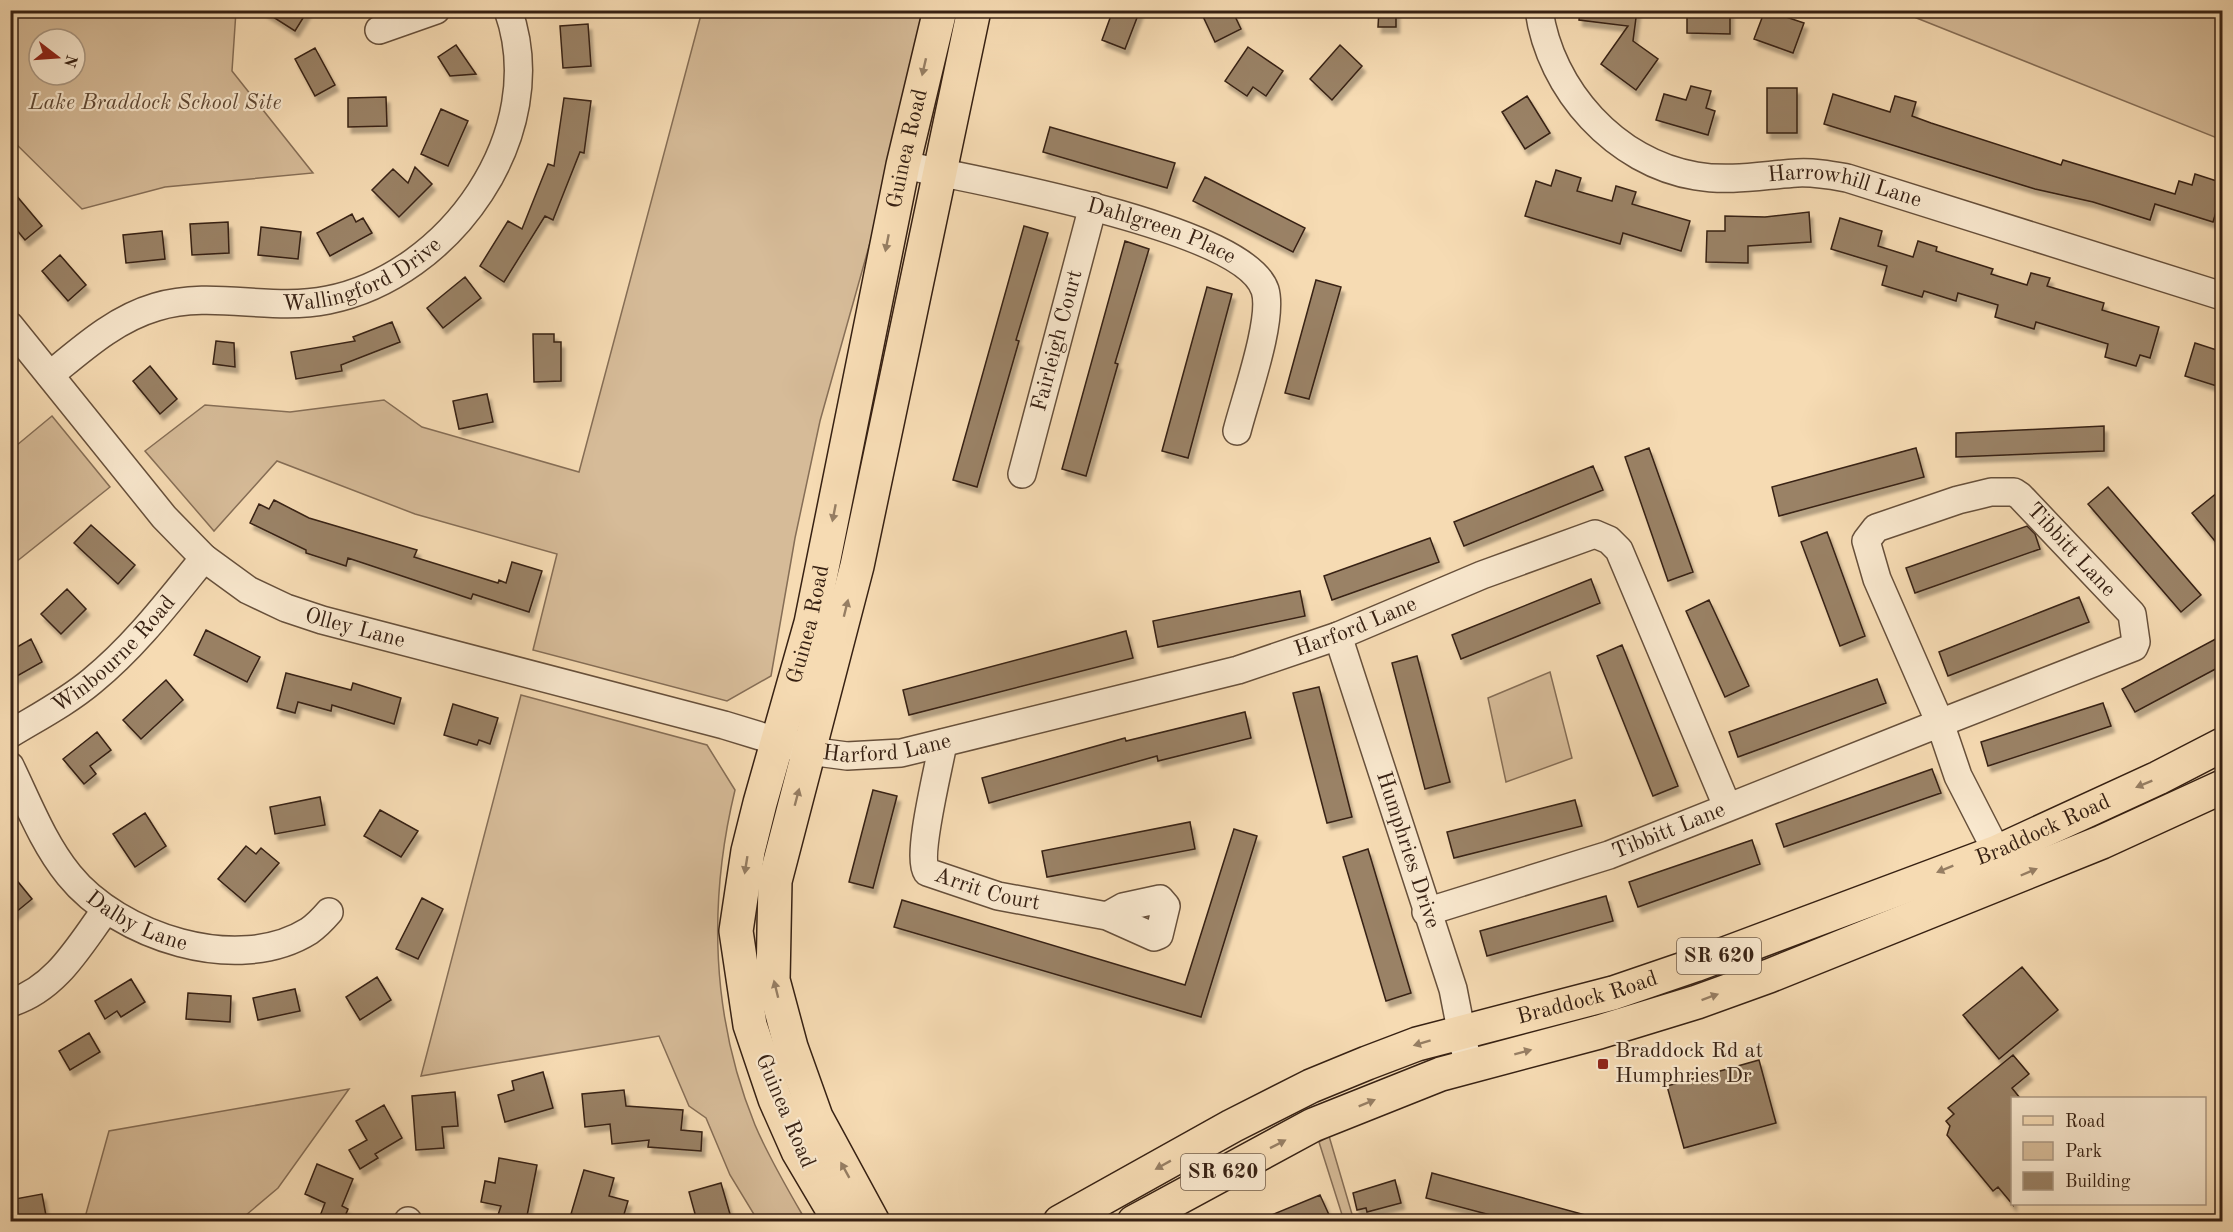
<svg xmlns="http://www.w3.org/2000/svg" width="2233" height="1232" font-family="'Old Standard TT',serif">
<defs>
<filter id="shadow"><feDropShadow dx="3.5" dy="6" stdDeviation="1.5" flood-color="#0004"/></filter>
</defs>
<rect width="100%" height="100%" fill="#f6dbb3"/>
<filter id="stains"><feTurbulence type="fractalNoise" baseFrequency=".00333" numOctaves="4"/><feColorMatrix values="0 0 0 0 .2 0 0 0 0 .09 0 0 0 0 .02 0 0 0 .5 -.17"/></filter>
<radialGradient id="worn" r=".72"><stop offset=".6" stop-color="#630" stop-opacity="0"/><stop offset="1" stop-color="#630" stop-opacity=".3"/></radialGradient>
<path fill="#d6bb98" stroke="#866e56" stroke-width="1.5" fill-rule="evenodd" d="M10,11h226l-4,60 81,102 -148,14 -83,22 -71,-70zM39,39h36v36h-36z
M702,11h226l-46,189 -62,221 -25,117 -24,138 -44,25 -194,-51 24,-96 -142,-40 -138,-53 -63,70 -69,-80 60,-46 85,7 94,-12 38,27 157,45z
M1899,11h323v129z
M52,416l58,71 -99,79v-116z
M1550,672l22,86 -66,24 -18,-84z
M521,695l186,50 28,45c-27,112 -24,227 20,335 14,33 33,65 51,96h-48l-28,-46 -24,-57 -17,-12 -30,-70 -238,40z
M349,1089l-71,99 -39,33h-155l25,-90z
M1329,1136l25,85h-10l-25,-79z"/>
<path fill="#9a8266" stroke="#372113" stroke-width="1.5" filter="url(#shadow)" d="M262,10h46l-13,21z
M1113,10h27l-15,39 -23,-9z
M1200,10h32l9,19 -26,13z
M1379,10h17v17h-18z
M1580,10h57l-4,31 25,18 -22,31 -35,-26 27,-38 -49,-6z
M1687,10h43v24l-43,-1z
M1765,10l39,13 -11,30 -39,-14z
M588,24l3,42 -28,2 -3,-42z
M456,45l20,29 -26,2 -12,-19z
M1340,45l22,21 -30,34 -22,-21z
M1248,47l35,24 -17,25 -13,-9 -6,9 -22,-15z
M315,48l20,37 -20,11 -20,-37z
M1691,86l20,5 -5,17 9,3 -7,24 -52,-15 8,-26 22,6z
M1767,88h30v45h-30z
M1833,94l57,18 5,-16 21,6 -4,14 19,7 130,42 2,-5 112,34 4,-13 13,4 3,-11 28,9v6l-10,33 -58,-18 -5,16 -57,-18 -58,-13 -211,-65z
M1527,96l23,37 -25,16 -23,-37z
M386,97l1,29 -39,1v-29z
M564,98l27,3 -7,52 -4,-1 -27,68 -8,-4 -41,66 -24,-16 28,-45 14,8 26,-65 6,2z
M441,109l27,12 -20,45 -27,-12z
M1050,127l125,36 -8,25 -124,-36z
M415,167l17,17 -33,33 -27,-27 21,-21 15,14z
M1556,170l25,8 -4,13 35,10 4,-15 20,6 -4,12 58,17 -9,30 -58,-18 -3,11 -95,-28 11,-35 15,5z
M1205,177l100,51 -12,24 -100,-51z
M10,188l32,38 -17,14 -15,-18z
M1809,212l2,30 -63,4v17l-42,-1 1,-31h18v-15l40,1z
M352,214l4,8 7,-4 9,15 -42,23 -13,-23z
M1840,218l42,13 -4,15 35,11 5,-16 19,6 -1,4 57,18 -2,5 36,11 4,-12 19,5 -3,8 57,17 -2,7 57,17 -9,31 -10,-3 -4,11 -31,-9 3,-13 -72,-22 -2,7 -39,-12 3,-12 -40,-12 -2,8 -32,-10 -2,6 -40,-12 5,-19 -56,-17z
M228,222l1,31 -37,2 -2,-31z
M1024,226l24,7 -32,107 3,1 -42,146 -24,-7z
M261,227l40,5 -3,27 -40,-4z
M162,231l3,28 -39,4 -3,-28z
M1125,241l24,8 -34,114 3,1 -32,112 -24,-7z
M60,255l26,30 -18,16 -26,-30z
M465,277l16,21 -38,30 -16,-20z
M1316,280l25,7 -32,112 -24,-6z
M1207,287l25,7 -44,164 -26,-7z
M392,322l8,20 -59,23 1,6 -46,8 -5,-27 64,-11 -2,-4z
M533,334h21v8h7v39l-27,1z
M216,341l18,2 1,24 -22,-3z
M2195,343l28,9v36l-38,-12z
M150,366l27,33 -17,15 -27,-33z
M487,394l6,28 -34,7 -6,-28z
M2104,426v25l-148,6v-24z
M1649,448l44,124 -25,9 -43,-124z
M1916,448l8,29 -145,39 -7,-29z
M1593,466l10,24 -139,56 -10,-24z
M2108,487l93,108 -20,17 -93,-108z
M2223,488v63l-31,-38z
M274,500l35,18 108,32 -3,7 84,26 1,-3 7,3 6,-21 30,9 -13,41 -56,-18 -2,5 -123,-41 -2,8 -40,-13v-3l-56,-27 9,-19 10,5z
M91,525l44,40 -17,19 -44,-41z
M2027,526l8,8 5,15 -125,44 -9,-25z
M1827,532l38,104 -25,10 -39,-104z
M1430,538l9,24 -107,38 -8,-24z
M1591,579l9,24 -139,56 -9,-24z
M67,589l19,20 -25,25 -20,-20z
M1300,591l5,25 -147,31 -5,-26z
M2079,597l10,25 -141,54 -9,-24z
M1709,600l40,86 -24,11 -39,-86z
M206,630l54,27 -13,25 -53,-27z
M1126,631l7,27 -224,57 -6,-25z
M2223,635v30l-88,47 -13,-23z
M31,639l11,23 -32,18v-29z
M1622,645l56,141 -25,10 -56,-140z
M1417,656l33,126 -25,7 -33,-126z
M286,673l65,17 2,-7 48,15 -7,26 -62,-19 -1,6 -33,-9 -3,11 -18,-5z
M1877,679l9,24 -148,54 -9,-25z
M166,680l17,20 -42,39 -18,-19z
M1319,687l33,130 -25,6 -34,-130z
M2103,703l8,23 -123,40 -7,-24z
M453,704l45,14 -8,26 -11,-4 -2,5 -33,-10z
M1245,712l6,26 -93,23 -1,-5 -168,47 -7,-25 143,-40 1,3z
M97,732l14,18 -21,16 6,8 -12,10 -21,-25z
M1932,769l9,24 -157,54 -8,-23z
M873,790l24,6 -24,92 -24,-6z
M320,797l5,28 -50,9 -5,-27z
M1575,800l7,26 -128,32 -7,-26z
M380,810l38,21 -17,26 -37,-21z
M145,813l21,33 -31,21 -22,-33z
M1190,822l5,27 -148,28 -5,-26z
M1234,829l23,7 -56,181 -307,-90 8,-27 283,85z
M1752,840l8,24 -122,43 -9,-25z
M246,846l10,8 5,-6 18,15 -34,39 -27,-23z
M1368,849l43,144 -25,8 -43,-144z
M10,872l22,27 -22,18z
M1606,896l7,25 -126,35 -7,-25z
M422,898l21,11 -25,50 -22,-10z
M2022,967l36,43 -59,49 -36,-44z
M377,977l14,23 -31,20 -14,-23z
M131,979l14,23 -24,15 -4,-6 -12,8 -10,-18z
M295,989l5,22 -42,9 -5,-22z
M188,993l43,3 -1,26 -44,-3z
M89,1033l11,19 -30,18 -11,-19z
M2013,1055l16,19 -17,14 8,10h-7v107l-15,-18 -5,4 -46,-56 3,-9 -4,-5 8,-7 -6,-6z
M1759,1060l17,63 -92,25 -17,-62z
M543,1072l10,36 -48,14 -7,-27 16,-5 -2,-9z
M624,1090l2,16 57,4 -2,20 21,2 -1,19 -53,-4 1,-7 -37,4 -2,-20 -25,3 -3,-33z
M455,1092l3,34 -16,1 2,21 -28,2 -4,-54z
M384,1105l18,33 -27,16 3,4 -18,11 -11,-19 18,-10 -11,-19z
M499,1158l38,7 -11,56h-30l5,-15 -20,-4 4,-21 10,2z
M317,1164l36,15 -11,27 6,3 -5,12h-11l-12,-5 5,-13 -20,-9z
M584,1170l30,8 -5,18 19,5 -6,20h-25l-26,-7z
M1432,1173l157,43 -1,5h-75l-87,-23z
M1395,1180l6,23 -34,9 -1,-4 -9,2 -4,-17z
M721,1183l11,38h-35l-8,-29z
M42,1194l5,27h-28l-4,-22z
M1320,1195l10,22 -11,4h-62z"/>
<g fill="none" stroke-linecap="round" stroke-linejoin="round">
<g stroke="#67503b" stroke-width="30">
<g id="minor">
<path id="s1" d="M1539,10c11,80 77,153 157,166 34,6 68,-1 101,-3 17,-1 33,2 50,5l375,118"/>
<path d="M379,30l57,-20"/>
<path id="s2" d="M903,165c64,13 341,62 362,125 9,29 -20,109 -28,141"/>
<path id="s3" d="M10,326l154,191 40,41 44,32 38,18 36,12 402,105 85,26 38,5 54,-3 337,-83 100,-34 144,-61 113,-41 14,6 10,10 108,256"/>
<path id="s4" d="M50,375c33,-27 65,-56 106,-68 57,-17 114,5 172,-7 122,-24 224,-167 180,-290"/>
<path id="s5" d="M1022,474l71,-268"/>
<path d="M1991,492h23l6,4 112,118 4,28 -2,5 -194,76 -63,-144 -11,-38 10,-13 82,-28z"/>
<path id="s6" d="M1338,636l115,353 12,61"/>
<path id="s7" d="M10,734c28,-17 57,-32 82,-53 43,-35 77,-80 112,-123"/>
<path id="s8" d="M943,743c-4,24 -27,113 -16,129l71,24 109,20 47,21 5,-2 7,-29 -6,-7 -37,8 -16,9"/>
<path id="s9" d="M10,766c18,37 33,77 59,109 49,61 168,101 240,56 7,-5 14,-12 20,-19"/>
<path id="s10" d="M1426,912l183,-57 331,-132 18,53 39,76"/>
<path d="M13,1002c44,-15 66,-56 92,-91"/>
<path d="M408,1222v-1"/>
</g>
</g>
<g stroke="#372113" stroke-width="36">
<g id="major">
<path id="s11" d="M840,1222l-42,-71 -23,-52 -25,-74 -14,-94 12,-80 12,-48 51,-180 92,-458 37,-155"/>
<path d="M873,1222l-57,-105 -25,-70 -18,-67 2,-99 82,-315 117,-556"/>
<path id="s12" d="M1060,1222l172,-96 79,-40 56,-23 50,-19 196,-51 82,-28 302,-113 161,-74 64,-33"/>
<path d="M1134,1222l179,-97 128,-51 158,-42 98,-30 72,-26 333,-134 120,-55"/>
</g>
</g>
<use href="#minor" stroke="#f9e8ce" stroke-width="27"/>
<use href="#major" stroke="#f6dbb3" stroke-width="33"/>
</g>
<defs><path id="oneway-solid" d="M-6-.8H1V-3.2L6.5 0L1 3.2V.8H-6Z" transform="scale(1.5)"/></defs>
<g fill="#967e63">
<use href="#oneway-solid" transform="translate(924 67) rotate(103)"/>
<use href="#oneway-solid" transform="translate(887 243) rotate(101)"/>
<use href="#oneway-solid" transform="translate(834 513) rotate(101)"/>
<use href="#oneway-solid" transform="translate(846 608) rotate(-76)"/>
<use href="#oneway-solid" transform="translate(2144 784) rotate(158)"/>
<use href="#oneway-solid" transform="translate(797 797) rotate(-75)"/>
<use href="#oneway-solid" transform="translate(746 865) rotate(99)"/>
<use href="#oneway-solid" transform="translate(1945 869) rotate(158)"/>
<use href="#oneway-solid" transform="translate(2029 872) rotate(-23)"/>
<use href="#oneway-solid" transform="translate(776 989) rotate(-104)"/>
<use href="#oneway-solid" transform="translate(1710 997) rotate(-20)"/>
<use href="#oneway-solid" transform="translate(1422 1043) rotate(163)"/>
<use href="#oneway-solid" transform="translate(1523 1052) rotate(-15)"/>
<use href="#oneway-solid" transform="translate(1367 1103) rotate(-22)"/>
<use href="#oneway-solid" transform="translate(1278 1144) rotate(-27)"/>
<use href="#oneway-solid" transform="translate(1163 1165) rotate(151)"/>
<use href="#oneway-solid" transform="translate(845 1170) rotate(-119)"/>
</g>
<rect fill="#8f2418" stroke="#f9e8ce" stroke-width="2" x="1597" y="1058" width="12" height="12" rx="3"/>
<g text-anchor="middle" dominant-baseline="central" stroke-width="4.5" stroke-linejoin="round" paint-order="stroke">
<g fill="#f9e8ce" stroke="#715d4b" stroke-width="1.5">
<rect x="1677" y="938" width="84" height="36" rx="4.5"/>
<rect x="1181" y="1154" width="84" height="36" rx="4.5"/>
</g>
<g font-size="21" font-weight="bold" fill="#372113">
<text x="1719" y="956">SR 620</text>
<text x="1223" y="1172">SR 620</text>
</g>
<g font-size="22" font-style="italic" fill="#5f4834" stroke="#f9e8ce">
<text x="155" y="103">Lake Braddock School Site</text>
</g>
<g font-size="22" fill="#372113" stroke="#f9e8ce">
<text stroke="none"><textPath href="#s11" startOffset="1114">Guinea Road</textPath></text>
<text stroke="none"><textPath href="#s1" startOffset="394">Harrowhill Lane</textPath></text>
<text stroke="none"><textPath href="#s2" startOffset="267">Dahlgreen Place</textPath></text>
<text stroke="none"><textPath href="#s4" startOffset="340">Wallingford Drive</textPath></text>
<text stroke="none"><textPath href="#s5" startOffset="138">Fairleigh Court</textPath></text>
<text transform="translate(2071 550) rotate(47)">Tibbitt Lane</text>
<text stroke="none"><textPath href="#s11" startOffset="628">Guinea Road</textPath></text>
<text stroke="none"><textPath href="#s3" startOffset="1506">Harford Lane</textPath></text>
<text stroke="none"><textPath href="#s3" startOffset="471">Olley Lane</textPath></text>
<text stroke="none"><textPath href="#s7" startOffset="132">Winbourne Road</textPath></text>
<text stroke="none"><textPath href="#s3" startOffset="1020">Harford Lane</textPath></text>
<text stroke="none"><textPath href="#s12" startOffset="1062">Braddock Road</textPath></text>
<text stroke="none"><textPath href="#s10" startOffset="256">Tibbitt Lane</textPath></text>
<text stroke="none"><textPath href="#s6" startOffset="225">Humphries Drive</textPath></text>
<text stroke="none"><textPath href="#s8" startOffset="194">Arrit Court</textPath></text>
<text stroke="none"><textPath href="#s9" startOffset="208">Dalby Lane</textPath></text>
<text stroke="none"><textPath href="#s12" startOffset="576">Braddock Road</textPath></text>
<text transform="translate(785 1111) rotate(67)">Guinea Road</text>
</g>
<g font-size="22" fill="#372113" stroke="#f9e8ce" text-anchor="start">
<text x="1615" y="1051">Braddock Rd at<tspan x="1615" dy="25">Humphries Dr</tspan></text>
</g>
</g>
<rect width="2233" height="1232" fill="none" stroke="#f6dbb3" stroke-width="36"/>
<rect x="12" y="12" width="2209" height="1208" fill="none" stroke="#372113" stroke-width="3"/>
<rect x="18" y="18" width="2197" height="1196" fill="none" stroke="#372113" stroke-width="1.5"/>
<rect x="2011" y="1097" width="195" height="108" fill="#f9e8ce" stroke="#ab9883" stroke-width="1.5"/>
<rect x="2023" y="1116" width="30" height="9" fill="#f6dbb3" stroke="#ab9883" stroke-width="1.5"/>
<text x="2065" y="1127" font-size="18" fill="#372113">Road</text>
<rect x="2023" y="1142" width="30" height="18" fill="#d6bb98" stroke="#ab9883" stroke-width="1.5"/>
<text x="2065" y="1157" font-size="18" fill="#372113">Park</text>
<rect x="2023" y="1172" width="30" height="18" fill="#9a8266" stroke="#ab9883" stroke-width="1.5"/>
<text x="2065" y="1187" font-size="18" fill="#372113">Building</text>
<g transform="translate(57 57) rotate(107)"><circle r="28" fill="#f9e8ce" stroke="#ab9883" stroke-width="1.5"/>
<path d="M0-4.5L10 22L0 15L-10 22Z" fill="#8f2418"/>
<text y="-9" font-size="16" font-weight="bold" text-anchor="middle" fill="#372113">N</text>
</g>
<rect width="100%" height="100%" filter="url(#stains)"/>
<rect width="100%" height="100%" fill="url(#worn)"/>
</svg>
